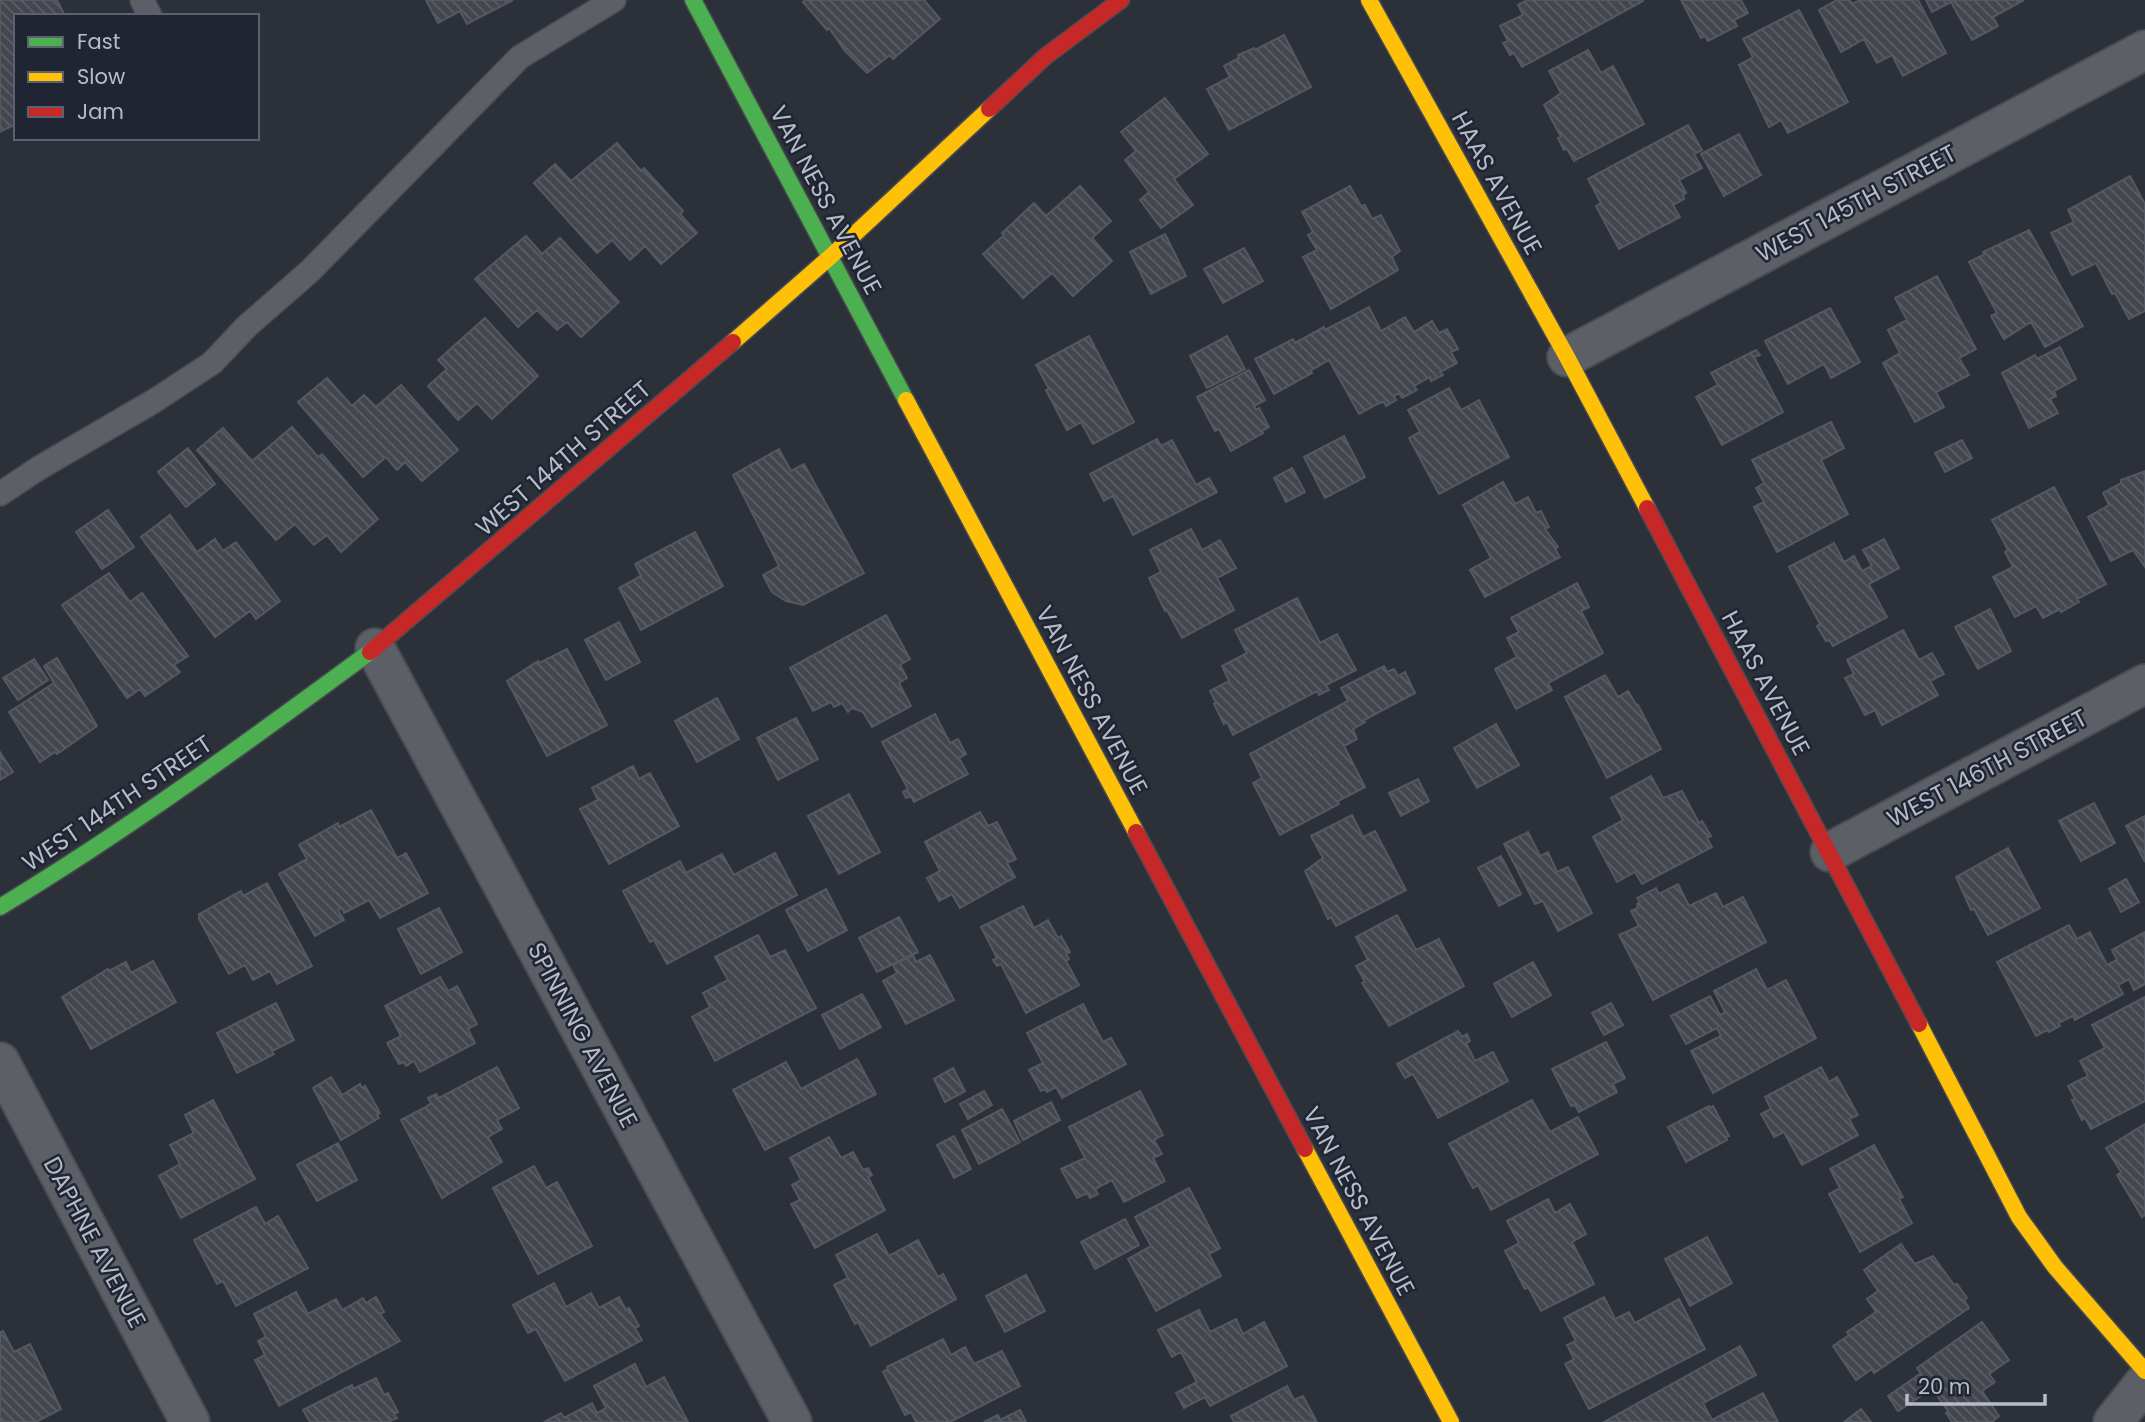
<svg xmlns="http://www.w3.org/2000/svg" width="2145" height="1422" font-family="Poppins,sans-serif">
<defs>
<pattern id="building-back-hatch" width="6" height="6" patternUnits="userSpaceOnUse" patternTransform="scale(1.75)"><rect width="6" height="6" fill="#43464d"/><path d="M-1 5l2 2M0 0l6 6M5-1l2 2" fill="none" stroke="#5c5f65"/></pattern>
</defs>
<rect width="100%" height="100%" fill="#2c3038"/>
<path fill="url(#building-back-hatch)" stroke="#545860" stroke-width="2" d="M0,0h57l8,16h-49v108l-16,8z
M426,0h87l-46,24 -7,-13 -22,12z
M805,0h119l16,19 -47,40 -3,-4 -23,18 -22,-22 -16,-23 -2,2 -24,-28z
M1527,0h115l1,1 -121,66 -8,-14 -4,2 -7,-12 5,-2 -8,-15 23,-11 -5,-10z
M1681,0h60l7,13 -14,7 3,6 -29,15 -3,-5 -4,2z
M1837,0h13l2,4 8,-4h58l28,53 -43,23 -11,-21 -15,8 -13,-24 -23,13 -22,-42z
M1926,0h98l-31,17 5,9 -26,14 -21,-38 -19,10z
M1799,10l49,92 -60,31 -7,-13 -12,7 -30,-62 14,-8 -10,-18z
M1284,35l27,52 -82,43 -22,-41 23,-12 -6,-11 15,-8 -1,-3 16,-7 1,2z
M1588,50l13,23 12,-7 31,58 -70,37 -7,-12 -3,1 -6,-12 3,-1 -17,-32 17,-12 -12,-22z
M1165,98l43,56 -34,25 19,26 -32,23 -21,-28 9,-8 -24,-32 11,-9 -15,-19z
M1688,125l14,25 -8,4 8,14 -23,12 7,13 -3,2 1,4 -11,6 7,12 -61,32 -23,-43 5,-3 -13,-24z
M1739,134l22,41 -37,21 -23,-42z
M617,143l24,28 3,-3 39,43 -3,3 17,19 -36,31 -16,-18 -15,14 -18,-20 -15,13 -63,-70 21,-19 16,17z
M2130,176l15,28v107l-16,8 -14,-26 -3,1 -16,-31 -24,12 -21,-42 23,-11 -6,-12z
M1080,186l31,35 -19,17 20,23 -39,35 -21,-23 -29,25 -40,-44 21,-19 -2,-2 32,-30 12,13z
M1350,186l11,20 4,-1 7,14 9,-4 19,36 -8,6 6,13 -67,39 -28,-52 14,-7 -9,-15 5,-3 -11,-20z
M2029,230l54,96 -38,21 -14,-25 -27,17 -13,-23 6,-3 -28,-51 16,-8 -2,-2z
M1165,234l21,42 -35,18 -21,-42z
M526,236l16,18 18,-16 59,64 -38,35 -14,-15 -10,8 -20,-20 -19,17 -43,-48z
M1244,248l19,33 -40,22 -19,-34z
M1937,276l39,73 -17,9 10,17 -33,17 8,15 -29,15 -32,-59 17,-10 -12,-23 19,-10 -12,-22z
M1369,307l12,24 24,-14 9,15 18,-11 7,12 8,-4 11,20 -7,3 6,11 -17,9 3,3 -12,6 -1,-4 -16,9 3,4 -15,8 -3,-5 -5,3 2,4 -10,6 -2,-4 -5,1 -20,11 -30,-54 -19,11 2,2 -38,21 -19,-35 38,-20 2,4 29,-16 1,3z
M1830,308l30,54 -29,16 -7,-14 -36,20 -23,-43z
M485,318l53,58 -46,43 -15,-16 -19,17 -30,-34 19,-17 -9,-9z
M1089,336l45,86 -41,22 -12,-22 -14,8 -21,-40 3,-1 -13,-24z
M1227,336l18,33 -38,19 -17,-32z
M2060,347l16,32 -22,12 2,5 -6,3 8,14 -29,15 -27,-55 33,-18 2,4z
M1756,350l4,5 -6,2 29,55 -61,33 -26,-48 22,-12 -7,-12z
M1249,370l16,30 -11,6 2,4 3,-2 10,19 -7,4 1,2 -32,18 -12,-22 -4,2 -18,-34z
M327,378l25,28 12,-11 12,12 25,-22 57,65 -36,31 -17,-19 -8,8 -11,-13 -23,20 -65,-75z
M1449,388l12,22 18,-10 30,57 -70,37 -30,-56 11,-6 -12,-22z
M1831,422l13,26 -23,12 27,54 -71,38 -23,-45 10,-5 -8,-14 8,-5 -12,-23z
M292,427l26,30 4,-3 56,65 -37,33 -14,-17 -13,10 -19,-21 -19,16 -79,-90 26,-22 29,33z
M1344,436l21,41 -40,21 -21,-41z
M1157,439l4,7 11,-6 24,45 13,-7 8,14 -84,43 -20,-39 -9,5 -14,-27z
M1962,440l10,18 -27,14 -10,-19z
M188,448l27,36 -29,23 -28,-35z
M779,449l12,22 13,-7 60,109 -61,32 -17,-4 -14,-9 -9,-17 16,-9 -46,-91z
M1292,468l13,24 -19,10 -12,-24z
M2145,471v96l-12,-17 -22,11 -23,-44 21,-12 -6,-12 18,-10v-3z
M1503,482l12,22 13,-7 8,16 5,-2 8,16 -4,2 13,18 -3,2 5,8 -75,40 -15,-27 21,-12 -28,-53z
M2054,487l52,97 -29,15 2,3 -18,10 -1,-3 -17,9 -7,-12 -21,11 -22,-40 20,-10 -8,-15 3,-2 -16,-30z
M108,510l26,37 -32,22 -26,-37z
M170,515l27,37 18,-13 8,12 13,-9 44,59 -24,18 -6,-8 -35,26 -74,-100z
M1191,529l11,21 18,-10 16,28 -19,10 17,32 -52,28 -15,-28 -2,1 -16,-33 12,-6 -11,-22z
M695,532l28,54 -82,44 -22,-42 22,-12 -6,-12z
M1884,539l15,29 -30,16 18,33 -54,29 -4,-6 -3,1 -9,-15 3,-2 -31,-57 45,-24 10,19 10,-6 8,15 10,-5 -9,-16z
M109,573l21,29 12,-9 46,63 -14,9 6,7 -35,24 -5,-7 -13,9 -65,-93z
M1577,583l12,24 -8,4 22,42 -55,30 4,7 -36,19 -21,-40 22,-12 -10,-19 12,-6 -8,-14z
M1297,598l23,45 17,-9 19,36 -30,15 3,5 -10,5 -2,-4 -84,44 -6,-13 -3,2 -10,-20 2,-1 -6,-12 19,-10 -7,-15 25,-13 -12,-23z
M1990,609l21,42 -33,18 -23,-42z
M886,615l24,44 -10,6 7,13 -8,5 12,23 -39,21 -9,-15 -11,-4 -4,4 -6,-9 -8,4 -3,-5 -18,9 -23,-43z
M619,622l21,40 -34,18 -21,-40z
M1903,630l16,30 13,-7 12,21 -14,7 8,14 -56,30 -7,-15 -10,5 -20,-37 9,-4 -7,-14z
M567,649l40,76 -60,31 -40,-75 31,-20 1,2z
M57,658l40,68 -40,28 -2,-2 -15,10 -31,-50 45,-29 -10,-17z
M34,659l14,21 -30,20 -15,-22z
M1384,666l3,6 7,-3 4,7 7,-4 10,21 -51,27 1,2 -12,7 4,10 -13,7 21,41 -27,14 1,3 -59,31 -27,-52 9,-5 -12,-24 98,-53 -7,-13z
M1605,675l13,22 10,-6 9,15 1,-1 23,44 -54,29 -42,-81z
M717,698l22,41 -42,23 -22,-41z
M935,714l15,29 8,-4 8,15 -7,4 9,16 -54,28 -3,-6 -5,2 -3,-6 5,-3 -26,-47z
M796,718l22,41 -40,21 -21,-42z
M1496,724l23,41 -42,23 -23,-40z
M0,752l13,20 -13,8z
M633,766l6,13 11,-6 29,53 -70,38 -29,-55 18,-9 -6,-12z
M1651,776l12,22 19,-7 17,32 3,-2 9,15 -4,2 5,9 -70,37 -7,-12 -18,10 -24,-45 30,-17 -12,-22z
M1418,779l11,22 -28,15 -12,-23z
M849,794l31,58 -41,22 -31,-58z
M2094,803l21,40 -34,18 -22,-40z
M371,810l26,48 9,-5 22,40 -48,25 -11,-18 -25,13 -2,-5 -4,2 6,10 -29,16 -36,-62 28,-15 -8,-14 39,-22 1,4z
M980,812l8,14 9,-4 19,37 -9,4 8,14 -55,31 -8,-14 -13,7 -12,-23 13,-7 -15,-29z
M1352,815l11,22 12,-6 31,59 -70,36 -5,-9 -3,2 -23,-48 18,-13 -12,-22z
M2145,816v46l-19,-36z
M1528,832l12,24 8,-4 9,20 11,-5 24,46 -34,18 -15,-30 -8,3 -31,-60z
M2008,848l32,60 -52,27 -14,-26 -3,1 -15,-33z
M775,853l22,42 -130,69 -13,-24 -4,2 -27,-51 57,-30 6,12 36,-19 12,21z
M1501,856l20,38 -22,12 -21,-38z
M2126,879l13,23 -18,10 -12,-23z
M267,883l45,83 -35,18 -7,-13 -17,9 -8,-15 -16,9 -30,-55v-5l42,-23 2,5z
M1678,884l11,22 27,-13 7,14 20,-10 23,45 -113,58 -34,-65 20,-9 -8,-15 7,-3 -1,-4 3,-2 -3,-4 19,-10 3,6z
M826,889l21,41 -39,21 -22,-41z
M1023,906l11,22 14,-8 10,18 3,-2 9,16 -4,2 3,5 -3,2 13,24 -53,28 -25,-49 -4,2 -4,-6 4,-2 -16,-31z
M439,908l23,44 -41,22 -23,-45z
M1397,915l19,35 23,-11 25,47 -75,40 -27,-43 3,-1 -9,-16 12,-6 -12,-23z
M899,917l19,35 -41,20 -18,-34z
M2069,925l8,14 13,-7 17,33 10,-5 -5,-10 33,-18v52l-11,6 -5,-11 -11,6 5,9 -48,26 -2,-4 -15,7 2,3 -11,6 -2,-2 -11,6 -39,-74z
M758,935l12,22 15,-7 31,58 -101,53 -23,-44 18,-10 -7,-14 25,-13 -13,-23z
M913,955l3,7 14,-7 24,45 -48,24 -23,-43 14,-8 -4,-8z
M153,961l23,41 -85,47 -29,-52 46,-28 1,2 17,-9 5,11z
M1533,962l18,33 -39,22 -18,-33z
M1756,969l11,21 19,-10 30,58 -103,55 -22,-42 30,-15 -4,-8 -31,16 -15,-28 39,-20 10,19 5,-3 -11,-21z
M440,977l8,14 9,-5 20,38 -9,5 7,14 -55,29 -6,-11 -8,5 -2,-4 -5,2 -12,-21 14,-7 -16,-30z
M862,994l19,33 -41,22 -18,-34z
M2145,997v104l-54,28 -6,-11 -3,2 -10,-20 3,-1 -7,-13 20,-10 -8,-15 25,-13 -13,-23z
M276,1003l18,37 -22,11 2,3 -37,19 -20,-40z
M1611,1003l12,22 -19,10 -12,-22z
M1083,1004l20,38 8,-4 15,26 -64,34 -6,-11 -9,5 -2,-3 -4,2 -12,-21 14,-7 -16,-30z
M1458,1031l4,6 5,-3 3,7 -4,2 9,18 18,-9 15,29 -70,37 -25,-44 -8,4 -8,-14z
M1606,1042l19,36 -12,6 4,8 -38,20 -4,-7 -4,1 -19,-37z
M857,1059l19,35 -111,56 -32,-60 53,-28 15,27z
M497,1067l22,41 -22,12 5,9 -14,8 14,25 -60,36 -41,-78 25,-13 5,-4 -3,-5 8,-4 3,4z
M1821,1067l8,15 8,-5 21,38 -9,4 9,16 -56,30 -18,-33 -10,5 -13,-23 10,-5 -6,-12z
M953,1068l12,23 -20,11 -11,-23z
M331,1077l11,18 18,-11 2,4 3,-2 15,27 -3,2 2,3 -38,22 -28,-52z
M984,1091l8,14 -24,14 -8,-15z
M1140,1091l23,44 -9,5 8,14 -9,4 12,23 -41,21 -12,-22 -17,9 3,5 -8,4 -3,-5 -10,5 -16,-29 24,-11 -16,-31z
M213,1100l42,79 -74,39 -22,-42 21,-12 -10,-19 24,-12 -9,-18z
M1532,1100l18,32 28,-15 20,37 -107,56 -13,-25 -5,3 -24,-44z
M1051,1102l9,18 -37,20 -9,-19z
M1709,1106l1,2 3,-2 16,30 -3,1 1,3 -41,22 -18,-35z
M1002,1109l18,33 -41,22 -17,-34z
M2145,1124v91l-3,2 -25,-42 4,-3 -15,-24z
M954,1136l17,33 -17,9 -17,-33z
M829,1137l12,21 12,-6 10,18 5,-2 4,7 -4,2 17,33 -70,38 -24,-44 9,-4 -8,-15 9,-5 -11,-22z
M338,1143l19,37 -40,21 -20,-36z
M1874,1145l29,52 -4,2 13,24 -52,29 -31,-58 11,-6 -10,-19z
M534,1166l12,22 11,-6 35,64 -54,28 -45,-86z
M1189,1188l31,60 -11,6 12,22 -65,35 -28,-52 23,-13 -16,-29z
M1548,1199l7,14 15,-9 16,30 -14,8 22,42 -53,27 -13,-24 -3,2 -20,-38 14,-8 -12,-22z
M256,1207l9,17 13,-8 30,52 -72,38 -13,-25 -6,3 -23,-44z
M1125,1219l14,26 -44,24 -14,-27z
M877,1234l12,22 29,-16 20,37 5,-3 13,25 -85,47 -13,-24 -3,2 -21,-39 14,-7 -12,-23z
M1707,1237l25,46 -42,23 -25,-47z
M1901,1244l14,20 18,-8 21,29 3,-1 10,14 -3,2 5,8 -95,65 -2,-4 -16,11 -23,-34 16,-11 -2,-3 29,-20 -9,-13 11,-8 -14,-21z
M1026,1275l19,36 -40,21 -19,-36z
M554,1283l12,24 25,-14 8,15 20,-11 7,13 3,-2 10,18 -4,2 7,12 -77,41 -29,-52 -8,4 -15,-28z
M296,1292l12,22 28,-15 6,11 21,-12 3,5 10,-6 8,15 -4,2 20,27 -121,65 -24,-46 10,-5 -7,-14 8,-4 -12,-23z
M1604,1297l11,22 14,-7 6,11 44,-24 26,50 -116,60 -24,-45 9,-5 -7,-14 9,-4 -12,-23z
M1199,1310l11,22 26,-13 7,15 21,-12 23,44 -77,40 -5,-9 -21,11 -8,-15 21,-11 -16,-30 -9,5 -14,-27z
M1982,1322l27,38 -20,14 6,8 -13,9 17,25 -7,6h-40l-6,-9 2,-2 -31,-43z
M3,1331l11,21 16,-8 31,65 -25,13h-36v-90z
M943,1339l8,16 14,-8 9,17 28,-13 18,35 -70,36h-34l-5,-10 -6,3 -22,-43 5,-3 -1,-2z
M1740,1346l16,29 -53,28 9,17 51,-27 15,29h-174z
M635,1364l11,23 18,-10 24,45h-144l17,-9 3,5 28,-15 5,10 9,-5 -12,-22z
M1920,1374l10,16 -32,21 -10,-15z
M376,1378l8,17 4,-2 10,19 -4,2 3,4 -9,4h-78l-7,-12 49,-25 1,4z
M1287,1386l7,14 9,-4 14,26h-83l-3,-6z
M1861,1409l10,13h-27z
M1020,1410l6,12h-42l14,-7 2,5z"/>
<g fill="none" stroke-linecap="round" stroke-linejoin="round">
<g stroke="#484b51" stroke-width="26">
<path id="lane" d="M142,0l8,16
M0,494l39,-26 115,-67 58,-38 35,-37 63,-55 210,-214 94,-57"/>
</g>
<g stroke="#484b51" stroke-width="42">
<path id="street" d="M1567,357l578,-307
M375,648l417,774
M1830,852l315,-168
M0,1062l190,360
M2113,1422l32,-40"/>
</g>
<g stroke="#484b51" stroke-width="19">
<path id="fast" d="M693,0l213,400
M0,907c129,-78 249,-166 370,-255"/>
</g>
<g stroke="#484b51" stroke-width="19">
<path id="slow" d="M1369,0l198,357 80,151
M733,342l97,-85 159,-148
M906,400l230,432
M1919,1024l100,193 36,50 90,104
M1305,1149l146,273"/>
</g>
<g stroke="#484b51" stroke-width="19">
<path id="jam" d="M989,109l57,-53 75,-56
M1647,508l272,516
M370,652l363,-310
M1136,832l169,317"/>
</g>
<use href="#lane" stroke="#5c5f66" stroke-width="23"/>
<use href="#street" stroke="#5c5f66" stroke-width="38"/>
<use href="#fast" stroke="#4caf50" stroke-width="16"/>
<use href="#slow" stroke="#ffc107" stroke-width="16"/>
<use href="#jam" stroke="#c62828" stroke-width="16"/>
</g>
<g text-anchor="middle" dominant-baseline="central" stroke-width="5" stroke-linejoin="round" paint-order="stroke">
<g font-size="24" fill="#b7bcc8" stroke="#202533">
<text transform="translate(1497 183) rotate(61)">HAAS AVENUE</text>
<text transform="translate(826 200) rotate(62)">VAN NESS AVENUE</text>
<text transform="translate(1856 203) rotate(-28)">WEST 145TH STREET</text>
<text transform="translate(563 458) rotate(-41)">WEST 144TH STREET</text>
<text transform="translate(1766 683) rotate(62)">HAAS AVENUE</text>
<text transform="translate(1092 700) rotate(62)">VAN NESS AVENUE</text>
<text transform="translate(1987 768) rotate(-28)">WEST 146TH STREET</text>
<text transform="translate(117 803) rotate(-34)">WEST 144TH STREET</text>
<text transform="translate(583 1035) rotate(62)">SPINNING AVENUE</text>
<text transform="translate(1359 1201) rotate(62)">VAN NESS AVENUE</text>
<text transform="translate(95 1242) rotate(62)">DAPHNE AVENUE</text>
</g>
</g>
<rect x="14" y="14" width="245" height="126" fill="#202533" stroke="#5c616f" stroke-width="2"/>
<rect x="28" y="37" width="35" height="10" fill="#4caf50" stroke="#5c616f" stroke-width="2"/>
<text x="77" y="49" font-size="21" fill="#b7bcc8">Fast</text>
<rect x="28" y="72" width="35" height="10" fill="#ffc107" stroke="#5c616f" stroke-width="2"/>
<text x="77" y="84" font-size="21" fill="#b7bcc8">Slow</text>
<rect x="28" y="107" width="35" height="10" fill="#c62828" stroke="#5c616f" stroke-width="2"/>
<text x="77" y="119" font-size="21" fill="#b7bcc8">Jam</text>
<path d="M1907 1394v10h138v-10" fill="none" stroke="#b7bcc8" stroke-width="3.5"/>
<text x="1918" y="1394" font-size="21" fill="#b7bcc8" stroke="#202533" stroke-width="5" paint-order="stroke">20 m</text>
</svg>
